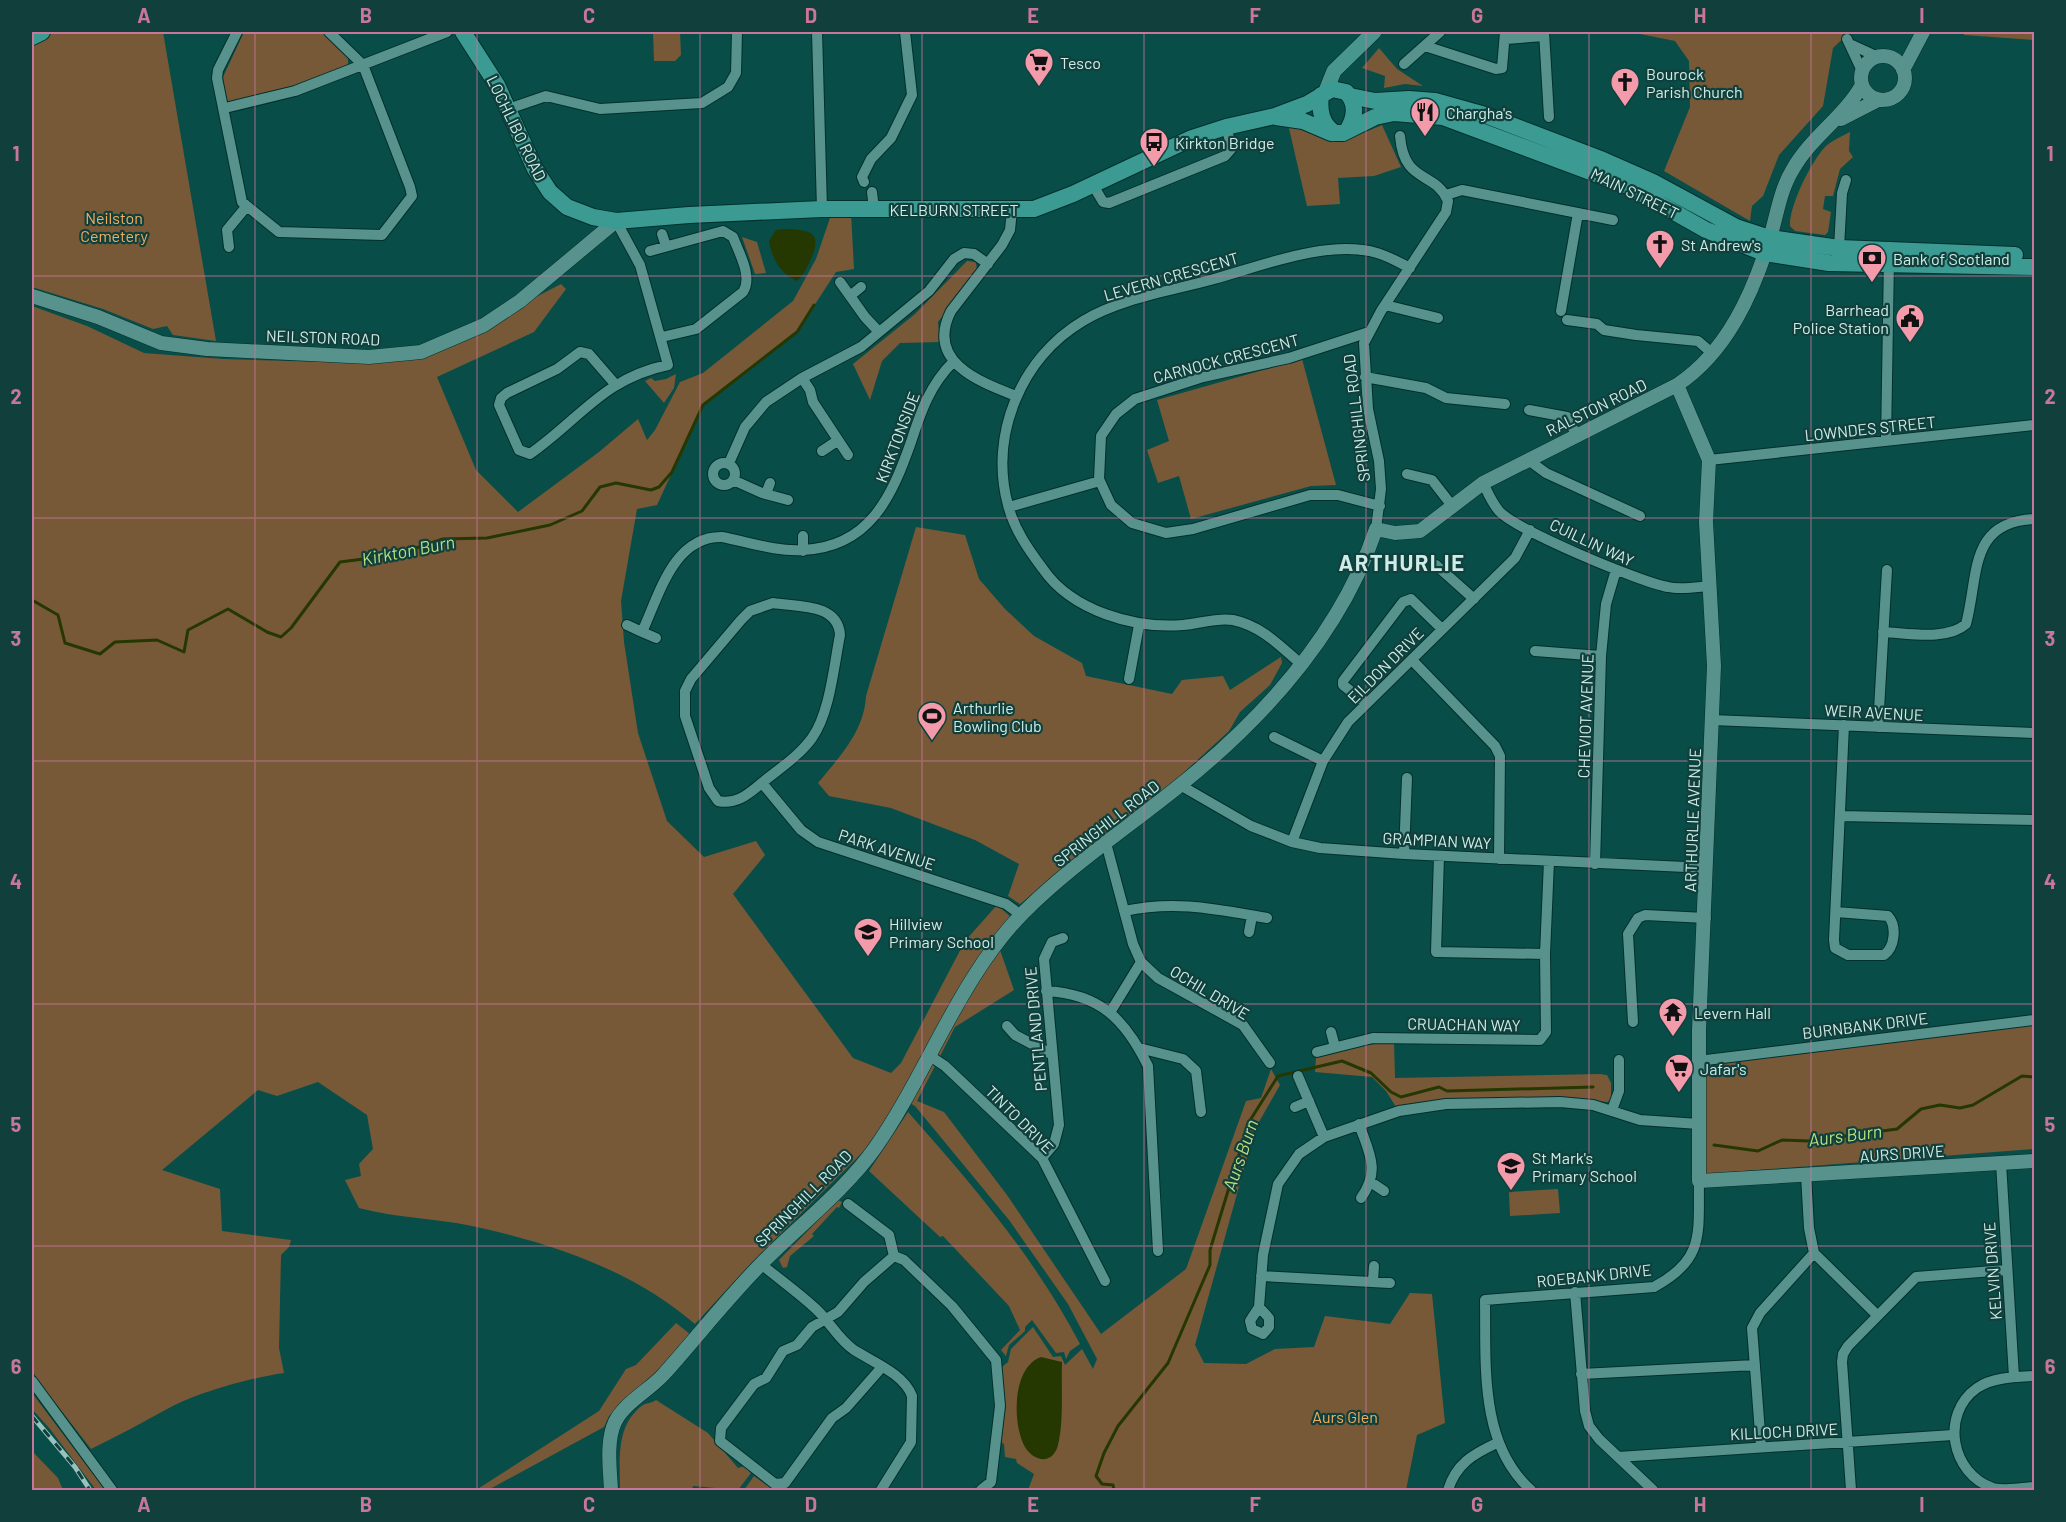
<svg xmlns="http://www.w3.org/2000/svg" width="2066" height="1522" font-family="Barlow,sans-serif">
<rect width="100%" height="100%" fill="#094d48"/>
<path fill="#775938" d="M51,32h112l53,309 -43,-6 -6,-9 -14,3 -50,-20 -71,-22v-247z
M244,32h81l23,25v8l-72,28 -45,9 -6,-2 -2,-23z
M653,32h27l1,23 -6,6h-21z
M1630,32h220l-17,16 -10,58 -44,49 -16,41 -11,10 -2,15 -86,-50 26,-64 -1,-46 -14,-20z
M1964,32h70v8l-70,-5z
M1379,48l18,21 26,17 -18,-2 -21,4 1,-12 -23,-8z
M1288,124l58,16 36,-15 19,42 -27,9 -36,2 2,26 -33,2z
M1850,132l-1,19 4,6 -13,12 -7,27h-8l-2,13 8,3 -3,20 -3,3 -30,-4 -5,-5c-1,-20 21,-64 35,-79 6,-6 17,-11 25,-15z
M851,213l3,56 -18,3 -39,60 -94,73 -46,100 -20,4 -16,92 3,41 14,91 29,88 37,36 52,-16 9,14 -32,39 120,164 38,15 10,-10 64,-122 32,-36 22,19 -19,26 14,40 -59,37 -38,74 27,11 63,83 94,139 85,-65 60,-168 15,-3 10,-29 9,16 -25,44 -60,216 9,18 42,1 29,-15 39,-2 11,-31 65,8 20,-31 22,1 13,129 -28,12 -11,55h-378l6,-16 -17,-11 -1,-4 -11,-2 -1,-13 -2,-1v-76l6,-5 3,-13 22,-22 20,30 8,-1 4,9 17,-16 11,20 4,-10 -29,-55 -59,-84 -94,-114 -14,-8 -38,54 -110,109 -58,63c-63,-54 -143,-81 -223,-98 -38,-8 -76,-8 -113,-18l-14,-28 16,-4 -2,-12 14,-15 -6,-34 -49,-33 -41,14 -19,-6 -96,80 58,19 2,42 69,9 -2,7 -8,8 -2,93 5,25c-34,5 -85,19 -115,35 -26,14 -51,28 -78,41l-55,-71 -4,-10v-1062l55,20 57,27 79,6 139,4 57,-5 142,-74 5,5 -32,43 -97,45 39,93 42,42 81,-60 39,-33 9,21 8,-10 25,-48 23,-9 90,-72 23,-42 15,-44z
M742,237l15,5 9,31 -11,1z
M967,261l9,1 1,9 -39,51 2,20 -40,1 -18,18 -12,39 -17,-36 62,-50z
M1302,359l34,126 -25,1 -120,33 -12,-43 -21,7 -11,-33 22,-9 -12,-41z
M676,374l-2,14 -10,15 -19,-22 6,-3 4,3 11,-2z
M916,527l49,8 14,44 26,30 29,27 48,27 4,13 86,18 10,-14 41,-4 7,14 51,-33 1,6 -12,22 -30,27 -11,19 -48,44 -161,129 -12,-8 11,-32 -44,-24 -84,-32 -62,-12 -11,-13c22,-27 46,-51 48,-87z
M2034,1022v127l-330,25 1,-109z
M1394,1042l1,36 205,-4 7,1 4,8v16l-3,3c-70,-8 -142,-6 -212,5l-10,-16 -14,-14 -57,-5 1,-15 51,-12z
M908,1112c64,72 127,146 172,232l-10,7 -4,8 -2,-7 -8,1 -24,-33 -7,7v4l-16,14 -3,11 -5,-6 19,-20 -11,-24 -66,-70 -3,1 -71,-66z
M1558,1189l2,24 -50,3 -1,-24z
M838,1200l4,2 -3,6 -2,-1 -25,27 2,2 -24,20 -3,11 -4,1 -4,-8z
M676,1323l14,11 -39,44 -42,38 -5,11 -116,63h-12l123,-79 27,-42 10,-4z
M32,1393l73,97h-9l-46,-61 -18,-20z
M656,1400l52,33 30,35 7,-2 6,7 -13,17 -45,-4 -1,4h-72c0,-29 -5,-65 23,-85 4,-2 9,-2 13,-5z
M32,1451l26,27 5,12h-31z
M754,1476l20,14 13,-3 5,3h-48z"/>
<path fill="#263802" d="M784,229c26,1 40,2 26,32 -3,7 -7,15 -13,20 -17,-8 -25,-22 -28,-40l7,-11z
M1041,1357l21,5c-1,26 2,58 -4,83 -5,20 -24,17 -33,2 -13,-23 -13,-80 16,-90z"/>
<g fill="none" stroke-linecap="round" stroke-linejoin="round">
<path stroke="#263802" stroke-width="3" d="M32,600l26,15 7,28 35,11 15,-12 42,-2 27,12 4,-22 40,-21 39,23 14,5 10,-9 49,-66 55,-7 48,-16 44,-1 63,-13 32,-14 18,-24 16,-4 35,7 8,-3 13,-15 31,-67 94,-73 17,-27
M1714,1145l44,6 24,-11 27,1 88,-12 24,-20 19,-4 20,3 13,-3 49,-29 12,1
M1114,1490l-1,-5 -11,-1 -6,-8 8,-23 14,-27 50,-63 42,-98v-15l39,-128 29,-46 64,-15 29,12 20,19 10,5 38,-10 8,4 146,-4"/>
<g stroke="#00302d" stroke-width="12">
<path id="minor" d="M237,32l-19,38 -1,8 25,124 37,30 103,3 30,-39 -2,-9 -47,-122 -34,-33
M817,32l5,177
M1544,32l5,85
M1506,39l38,-3
M1847,39l15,32
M1852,45l26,12
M1425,46l71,23 6,-1 3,-36
M1404,64l36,-32
M225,108l70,-17 152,-59
M508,109l38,-13 54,13 102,-6 26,-16 8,-14 1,-41
M864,182l-2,-5 9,-18 20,-21 21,-43 -7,-63
M1093,185l10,17 6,1 116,-47 7,-8 -6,-21
M872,192l2,17
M1446,195l16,-5 151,30
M1012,210l-2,20 -8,15 -51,66c-26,51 29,71 65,85
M662,234l4,12
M229,247l-2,-17 19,-23
M1839,248l3,-55 4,-13
M650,251l73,-20 10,6c6,16 20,40 10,55l-47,37 -34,8
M840,282l25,35 14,15
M850,296l11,-9
M1385,305l53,13
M1561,311l17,-98
M1567,320l30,4 7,6 32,5 62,6 15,13
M1369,332l-80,26 -86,19 -68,22 -19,15 -15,22 -2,43 12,26 21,18 34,10 27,-4 117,-34h28l42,11
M1365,377l61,11 20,10 59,6
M802,378l8,12 3,12 35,53
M615,384l-26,-30 -9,-2 -23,17 -50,24 -6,5 -2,7 20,45 11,4c50,-35 74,-76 138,-89l-28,-100 -24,-44
M1529,410l38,7 10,19
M1886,441l3,-183
M822,451l15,-10
M1527,459l19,14 94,43
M1709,460l325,-35
M713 474a11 11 0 1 1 22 0a11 11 0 1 1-22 0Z
M729,463l16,-36 21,-25 36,-24 59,-31 68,-56 25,-32 10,-6 10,1 14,10
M1407,474l25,6 21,27
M733,480l29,13 26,7
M1483,483c5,10 9,20 16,28 17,19 141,71 169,76 13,3 29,0 42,-1
M766,494l4,-11
M1009,507l91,-26
M1376,529l5,-40 -2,-28 -11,-52 -4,-66 17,-32 65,-99 2,-11c-13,-31 -44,-16 -48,-65
M803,551v-15
M1436,565l38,34
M773,603c24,4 65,0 67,32 -6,30 -10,78 -28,103 -13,18 -32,30 -49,44 -14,11 -25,23 -45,19l-9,-13 -24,-72v-25l6,-12 50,-59 9,-9z
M627,625l15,7
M1883,632c25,1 64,9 83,-8 13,-48 2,-102 68,-105
M656,638l-14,-6c17,-36 31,-96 80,-95 26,5 55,15 81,13 67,-3 89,-54 108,-108 10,-31 19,-57 42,-80
M1535,651l66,5
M1412,660l83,86 5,10 -1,103
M1302,665c-21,-18 -40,-39 -69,-45 -16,-3 -34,4 -50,5 -48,4 -111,-14 -140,-56 -15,-20 -29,-40 -35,-64 -19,-70 13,-147 75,-184 38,-23 88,-30 131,-42 47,-13 114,-40 163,-26 11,3 23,10 33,15
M1129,679l10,-54
M1366,703l-23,-18v-4l60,-79 8,-3 31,30
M1712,720l322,13
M1878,727l9,-157
M1274,737l49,24
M762,783l39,47 17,12 188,62 15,11
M1180,785l71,41 41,16 28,6 84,6 303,14
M1840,816l194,4
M1292,842l31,-81 25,-39 167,-164 15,-28
M1106,843l27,101 8,18 17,16 85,47 27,38
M1404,854l3,-76
M1439,856l-3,96 109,2 4,-93
M1595,864l6,-208 5,-52 10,-34
M1124,911c52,-11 91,-2 143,7
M1836,912l52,4c9,10 7,31 -4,39h-36l-13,-7 -1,-8 10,-215
M1249,932l3,-16
M1046,991c54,3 79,28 102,75l10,185
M1111,1011l30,-49
M1633,1022l-5,-88 10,-16 7,-3 61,3
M1007,1026l8,9 36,19
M1331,1032l4,15
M1139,1048l44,11 13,12 5,41
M1317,1052l56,-14 167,2 6,-8 -1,-78
M930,1056l15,10 97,92 63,123
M1698,1061l336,-41
M1298,1076l26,61
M1295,1107l14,-6
M1612,1110l7,-19v-31
M1359,1124c10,29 22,46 2,74
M1042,1158l12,-14 5,-19 -15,-166 8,-17 11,-4
M2001,1163l13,214
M1806,1175l3,53 5,25 63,62
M1372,1183l12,8
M848,1204l41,31 5,21
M761,1264c18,15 38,29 55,45 14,13 22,30 38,41 19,12 50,24 58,46l-1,46 -30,48
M1261,1276l129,7
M1373,1281l1,-15
M1575,1292l10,119 4,15 10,13 54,51
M1259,1307l-9,14 2,8 11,5 6,-7v-9l-10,-11 4,-52 15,-71 21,-30 25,-17 75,-26 47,-7 114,-2 33,3 47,15 59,4
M882,1367l-36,41 -14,10 -47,65 -10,1 -55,-43 1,-13 33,-44 12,-6 17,-27 14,-6 15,-18 26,-15 26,-30 30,-26 10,4 48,46 44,54 4,46 -9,76 -10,8
M1581,1374l174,-9
M2034,1376c-18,1 -41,1 -57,12 -37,26 -26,86 16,100 12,3 29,0 41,-1
M32,1381l80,109
M1761,1446l-9,-118 8,-15 54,-60
M1618,1457l335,-22
M1448,1490c8,-26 25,-36 49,-47
M1531,1490c-52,-46 -45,-126 -46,-190l169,-13c52,-28 44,-55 45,-106
M1851,1490l-9,-128 1,-8 5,-8 68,-69 90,-7"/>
</g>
<g stroke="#00302d" stroke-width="15">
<path id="tertiary" d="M1861 78a22 22 0 1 1 44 0a22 22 0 1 1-44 0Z
M1903,70l20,-38
M1841,119l37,-19
M32,296l66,21 63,26 46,6 162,8 52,-5 63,-27 36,-24 96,-80
M1677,385l32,75 -3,62 8,144 -15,364v151l335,-20
M611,1490c-1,-21 -5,-49 4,-68 10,-20 35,-32 49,-48 34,-38 65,-78 101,-114 35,-35 82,-72 110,-112 52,-74 84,-170 148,-235 47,-47 104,-85 156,-127 85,-68 162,-153 197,-257l19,4 25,-2 63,-48 194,-98c50,-33 76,-92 93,-147 7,-23 10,-48 23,-69 18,-32 51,-52 69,-84"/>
</g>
<g stroke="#00302d" stroke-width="16">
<path id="secondary" d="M1326,91l8,-20 40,-39"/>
</g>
<g stroke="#00302d" stroke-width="18">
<path id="primary" d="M463,32l34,53 38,84 15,23 17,15 26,10 23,4 73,-6 133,-6h212l39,-15 119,-56 34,-11 49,-11 32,-12 25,-15 14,3c12,12 9,26 1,39
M32,37l10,-5
M1321,95c-2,15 0,29 14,38h8l32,-16 19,-4 49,4 185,69 78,44 58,23 65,10 205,4
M1350,96l25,5 34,-2 26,2 50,14 118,45 50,22 83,45 34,11 69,10 176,7
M1276,117l27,4 28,12"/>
</g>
<use href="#minor" stroke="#57928c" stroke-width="10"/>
<use href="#tertiary" stroke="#57928c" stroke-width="14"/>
<use href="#secondary" stroke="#49968f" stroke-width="15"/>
<use href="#primary" stroke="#3b9a92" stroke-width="16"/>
<g stroke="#99c1bd" stroke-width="5">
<path id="rail" d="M32,1416l43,51 15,23"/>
</g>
<use href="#rail" stroke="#11403c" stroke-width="3" stroke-dasharray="9" stroke-linecap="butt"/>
</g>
<path fill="none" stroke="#c8779a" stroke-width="1.5" stroke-opacity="0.55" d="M255,32v1458M477,32v1458M700,32v1458M922,32v1458M1144,32v1458M1366,32v1458M1589,32v1458M1811,32v1458M32,276h2002M32,518h2002M32,761h2002M32,1004h2002M32,1246h2002"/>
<defs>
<g id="supermarket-pin" transform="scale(1.5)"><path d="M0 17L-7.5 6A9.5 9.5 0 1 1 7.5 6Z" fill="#f39aab" stroke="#11403c"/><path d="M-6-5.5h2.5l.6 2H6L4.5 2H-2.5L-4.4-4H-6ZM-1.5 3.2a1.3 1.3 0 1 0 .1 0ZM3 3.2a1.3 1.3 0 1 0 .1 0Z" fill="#111"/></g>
<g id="church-pin" transform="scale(1.5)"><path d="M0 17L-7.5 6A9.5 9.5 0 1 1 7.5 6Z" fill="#f39aab" stroke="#11403c"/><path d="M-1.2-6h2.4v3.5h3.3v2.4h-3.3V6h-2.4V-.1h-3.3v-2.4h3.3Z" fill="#111"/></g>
<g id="restaurant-pin" transform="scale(1.5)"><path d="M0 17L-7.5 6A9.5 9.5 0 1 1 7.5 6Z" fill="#f39aab" stroke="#11403c"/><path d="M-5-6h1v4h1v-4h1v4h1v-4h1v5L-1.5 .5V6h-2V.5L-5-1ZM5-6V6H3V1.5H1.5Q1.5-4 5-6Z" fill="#111"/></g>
<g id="bus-pin" transform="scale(1.5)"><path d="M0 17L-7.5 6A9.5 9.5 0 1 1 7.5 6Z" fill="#f39aab" stroke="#11403c"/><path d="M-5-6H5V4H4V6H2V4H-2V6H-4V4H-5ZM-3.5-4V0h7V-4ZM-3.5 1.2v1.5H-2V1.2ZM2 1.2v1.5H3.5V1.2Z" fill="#111"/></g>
<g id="bank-pin" transform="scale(1.5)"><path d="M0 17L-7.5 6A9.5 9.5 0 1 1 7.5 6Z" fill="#f39aab" stroke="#11403c"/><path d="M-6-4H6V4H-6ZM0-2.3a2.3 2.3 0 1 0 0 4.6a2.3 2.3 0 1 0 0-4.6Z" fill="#111"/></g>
<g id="civic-pin" transform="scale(1.5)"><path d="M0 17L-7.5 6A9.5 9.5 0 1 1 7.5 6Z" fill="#f39aab" stroke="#11403c"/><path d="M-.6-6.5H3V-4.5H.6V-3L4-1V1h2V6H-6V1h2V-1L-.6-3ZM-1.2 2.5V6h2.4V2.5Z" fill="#111"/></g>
<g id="stadium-pin" transform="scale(1.5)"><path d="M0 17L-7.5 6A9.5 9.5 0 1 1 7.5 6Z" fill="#f39aab" stroke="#11403c"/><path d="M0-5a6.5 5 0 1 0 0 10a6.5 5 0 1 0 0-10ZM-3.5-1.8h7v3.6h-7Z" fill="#111"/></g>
<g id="school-pin" transform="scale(1.5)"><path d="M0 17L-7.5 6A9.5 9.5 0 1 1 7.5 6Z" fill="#f39aab" stroke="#11403c"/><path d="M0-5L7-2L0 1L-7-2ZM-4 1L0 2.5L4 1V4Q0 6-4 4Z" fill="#111"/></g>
<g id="temple-pin" transform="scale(1.5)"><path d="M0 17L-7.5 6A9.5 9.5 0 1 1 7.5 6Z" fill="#f39aab" stroke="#11403c"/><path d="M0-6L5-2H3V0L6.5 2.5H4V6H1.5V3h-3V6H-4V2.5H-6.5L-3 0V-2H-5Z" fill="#111"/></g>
</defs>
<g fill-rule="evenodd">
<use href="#supermarket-pin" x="1039" y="62"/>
<use href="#church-pin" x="1625" y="82"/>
<use href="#restaurant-pin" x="1425" y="112"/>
<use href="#bus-pin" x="1154" y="142"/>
<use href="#church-pin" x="1660" y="244"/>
<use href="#bank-pin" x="1872" y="258"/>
<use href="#civic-pin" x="1910" y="318"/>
<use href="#stadium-pin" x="932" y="716"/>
<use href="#school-pin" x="868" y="932"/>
<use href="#temple-pin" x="1673" y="1012"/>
<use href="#supermarket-pin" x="1679" y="1068"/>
<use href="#school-pin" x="1511" y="1166"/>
</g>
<g text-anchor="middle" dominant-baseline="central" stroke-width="4.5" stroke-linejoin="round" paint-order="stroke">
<g font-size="16" fill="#cfece8" stroke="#11403c" text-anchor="start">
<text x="1060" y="62">Tesco</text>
<text x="1646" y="73">Bourock<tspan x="1646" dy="18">Parish Church</tspan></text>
<text x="1446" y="112">Chargha's</text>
<text x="1175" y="142">Kirkton Bridge</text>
<text x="1681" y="244">St Andrew's</text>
<text x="1893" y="258">Bank of Scotland</text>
<text x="1889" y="309" text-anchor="end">Barrhead<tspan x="1889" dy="18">Police Station</tspan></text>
<text x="953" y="707">Arthurlie<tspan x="953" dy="18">Bowling Club</tspan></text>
<text x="889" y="923">Hillview<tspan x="889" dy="18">Primary School</tspan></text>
<text x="1694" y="1012">Levern Hall</text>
<text x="1700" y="1068">Jafar's</text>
<text x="1532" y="1157">St Mark's<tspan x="1532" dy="18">Primary School</tspan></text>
</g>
<g font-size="16" fill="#cfece8" stroke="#11403c">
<text transform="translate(517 128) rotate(64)">LOCHLIBO ROAD</text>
<text transform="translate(1635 193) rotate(26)">MAIN STREET</text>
<text x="954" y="209">KELBURN STREET</text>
<text transform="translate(1171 276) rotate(-16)">LEVERN CRESCENT</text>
<text transform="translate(323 337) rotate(2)">NEILSTON ROAD</text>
<text transform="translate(1226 358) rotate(-15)">CARNOCK CRESCENT</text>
<text transform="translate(1596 407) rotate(-26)">RALSTON ROAD</text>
<text transform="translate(1356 418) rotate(-97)">SPRINGHILL ROAD</text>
<text transform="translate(1870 428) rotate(-6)">LOWNDES STREET</text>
<text transform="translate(897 437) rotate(-69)">KIRKTONSIDE</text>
<text transform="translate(1592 542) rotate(25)">CUILLIN WAY</text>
<text transform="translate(1385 665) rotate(-45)">EILDON DRIVE</text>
<text transform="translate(1874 712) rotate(3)">WEIR AVENUE</text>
<text transform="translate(1585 716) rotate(-88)">CHEVIOT AVENUE</text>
<text transform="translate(1692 820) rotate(-88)">ARTHURLIE AVENUE</text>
<text transform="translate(1106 823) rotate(-38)">SPRINGHILL ROAD</text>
<text transform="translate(1437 840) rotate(3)">GRAMPIAN WAY</text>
<text transform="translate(887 849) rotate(18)">PARK AVENUE</text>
<text transform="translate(1210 992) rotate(31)">OCHIL DRIVE</text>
<text transform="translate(1464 1024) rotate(1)">CRUACHAN WAY</text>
<text transform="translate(1865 1025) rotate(-7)">BURNBANK DRIVE</text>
<text transform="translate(1035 1029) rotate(-95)">PENTLAND DRIVE</text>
<text transform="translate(1020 1119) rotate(45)">TINTO DRIVE</text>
<text transform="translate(1902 1153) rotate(-4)">AURS DRIVE</text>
<text transform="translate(803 1198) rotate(-45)">SPRINGHILL ROAD</text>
<text transform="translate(1992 1271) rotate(-94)">KELVIN DRIVE</text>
<text transform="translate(1594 1275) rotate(-6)">ROEBANK DRIVE</text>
<text transform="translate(1784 1431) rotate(-3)">KILLOCH DRIVE</text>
</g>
<g font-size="16" fill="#f6ae5e" stroke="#11403c">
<text x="114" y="217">Neilston<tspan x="114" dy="18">Cemetery</tspan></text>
<text x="1345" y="1416">Aurs Glen</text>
</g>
<g font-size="18" font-style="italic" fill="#b9df81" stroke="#11403c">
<text transform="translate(408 550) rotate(-11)">Kirkton Burn</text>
<text transform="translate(1845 1135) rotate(-7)">Aurs Burn</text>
<text transform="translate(1240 1155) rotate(-71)">Aurs Burn</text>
</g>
<g font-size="22" font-weight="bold" letter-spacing="1.5" fill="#cfece8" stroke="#11403c">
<text x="1402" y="562">ARTHURLIE</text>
</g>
</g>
<rect width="2066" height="1522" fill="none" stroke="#11403c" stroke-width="66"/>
<rect x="33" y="33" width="2000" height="1456" fill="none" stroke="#c8779a" stroke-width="2"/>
<g font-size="20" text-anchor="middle" font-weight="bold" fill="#c8779a">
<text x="144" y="23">A</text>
<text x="366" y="23">B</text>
<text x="589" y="23">C</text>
<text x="811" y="23">D</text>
<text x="1033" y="23">E</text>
<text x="1255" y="23">F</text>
<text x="1477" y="23">G</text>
<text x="1700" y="23">H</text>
<text x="1922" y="23">I</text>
<text x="16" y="161">1</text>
<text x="2050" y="161">1</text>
<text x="16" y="404">2</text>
<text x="2050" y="404">2</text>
<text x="16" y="646">3</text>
<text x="2050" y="646">3</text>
<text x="16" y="889">4</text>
<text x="2050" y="889">4</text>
<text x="16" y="1132">5</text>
<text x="2050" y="1132">5</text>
<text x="16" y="1374">6</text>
<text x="2050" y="1374">6</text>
<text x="144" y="1512">A</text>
<text x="366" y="1512">B</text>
<text x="589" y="1512">C</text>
<text x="811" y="1512">D</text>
<text x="1033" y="1512">E</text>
<text x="1255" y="1512">F</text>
<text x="1477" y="1512">G</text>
<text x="1700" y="1512">H</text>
<text x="1922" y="1512">I</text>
</g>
</svg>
